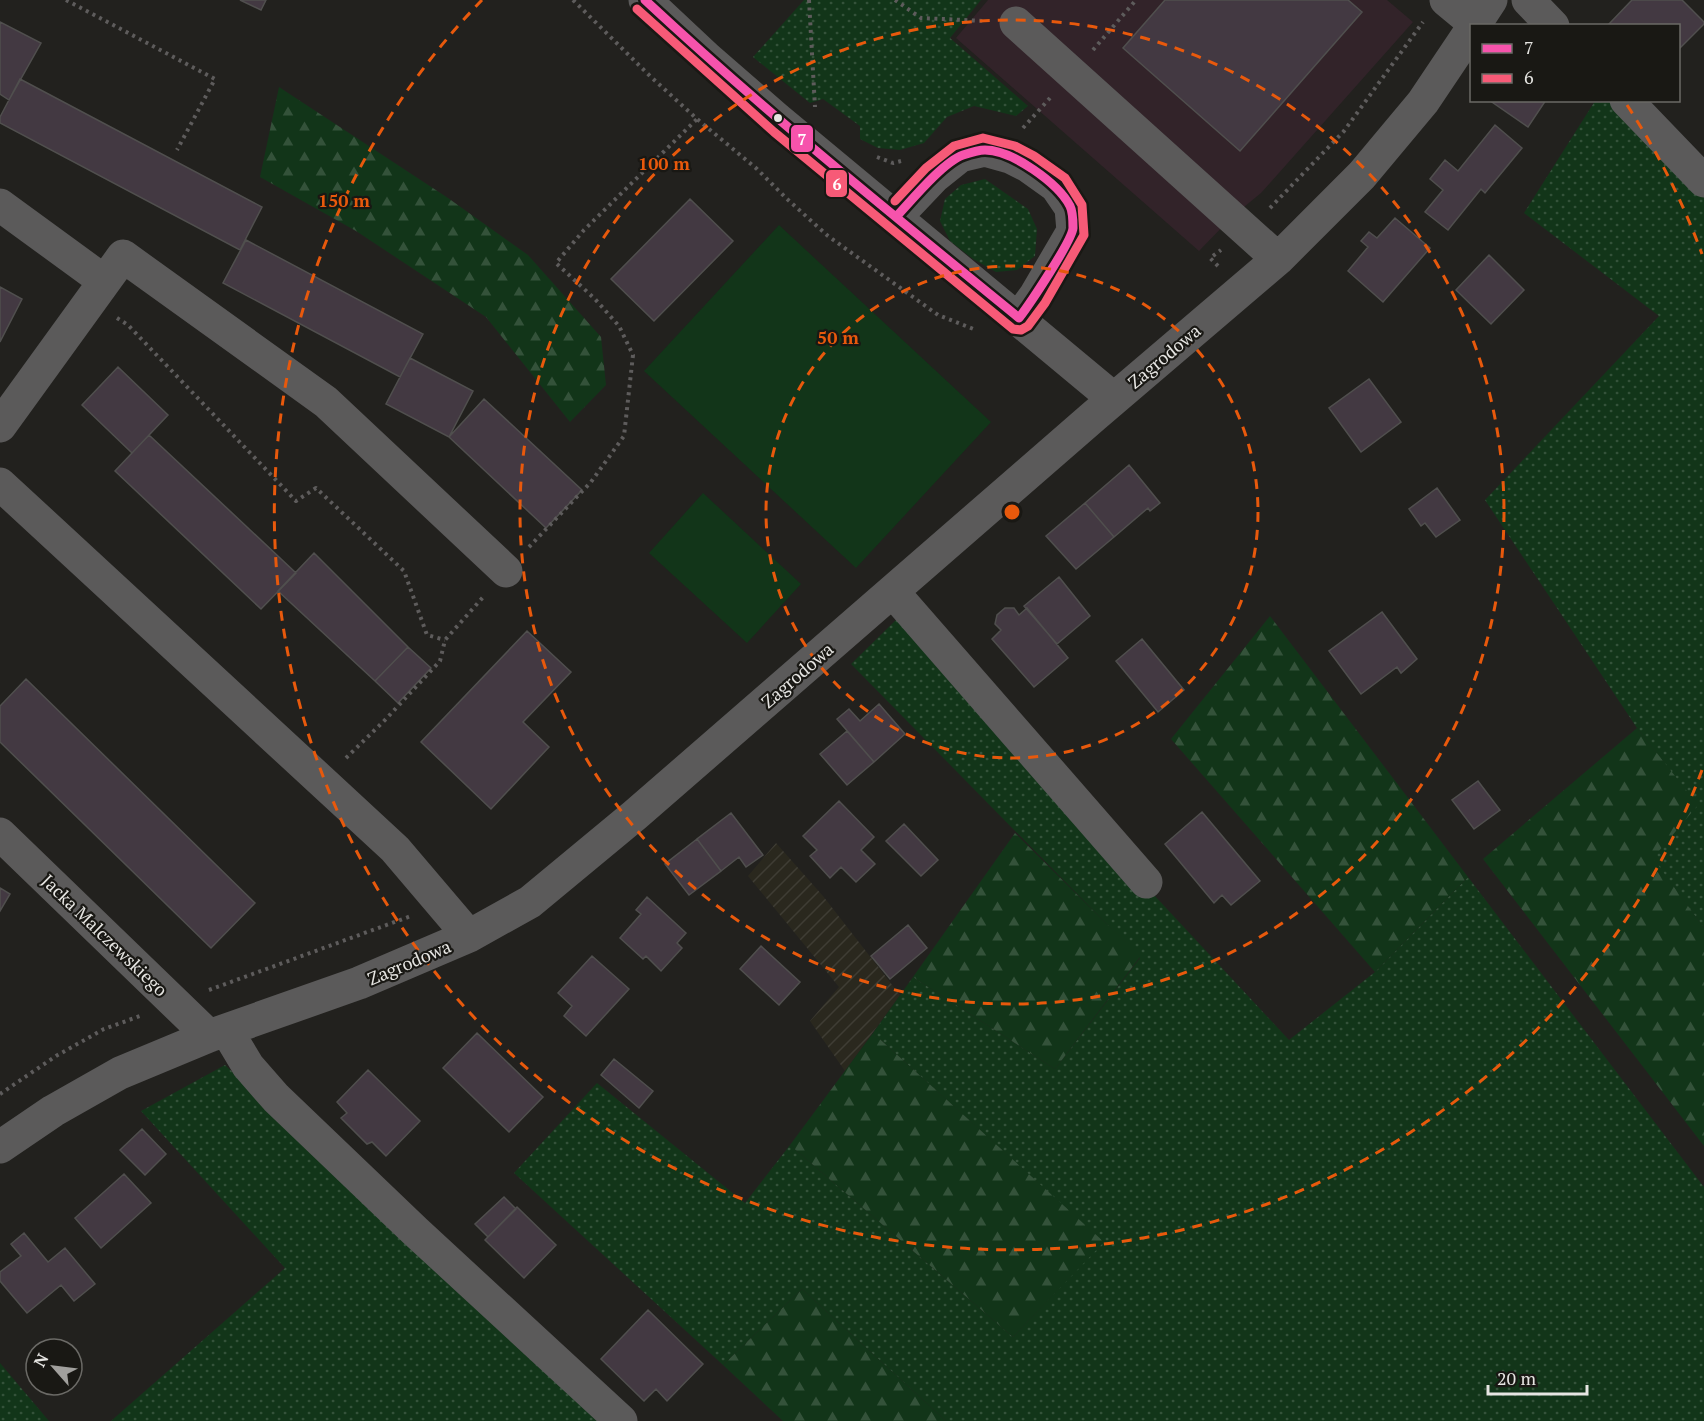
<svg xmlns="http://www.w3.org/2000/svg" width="1704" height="1421" font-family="'PT Serif',serif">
<defs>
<pattern id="industrial-furrows" width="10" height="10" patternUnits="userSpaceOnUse" patternTransform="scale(1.5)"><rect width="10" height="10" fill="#2a281e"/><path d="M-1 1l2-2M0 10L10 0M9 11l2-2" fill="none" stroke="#3f3d34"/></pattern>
<pattern id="grass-dots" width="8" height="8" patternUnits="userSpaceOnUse" patternTransform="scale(1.5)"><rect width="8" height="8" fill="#123519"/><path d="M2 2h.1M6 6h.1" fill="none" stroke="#34523a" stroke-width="1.8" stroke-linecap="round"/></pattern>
<pattern id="forest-firs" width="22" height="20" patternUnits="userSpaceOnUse" patternTransform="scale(1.5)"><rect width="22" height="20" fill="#123519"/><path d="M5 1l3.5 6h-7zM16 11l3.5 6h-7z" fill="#34523a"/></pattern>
</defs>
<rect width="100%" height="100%" fill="#22211e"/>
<path fill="#322329" d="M988,0h399l26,22 -152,171 -28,23 -34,35 -243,-213z"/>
<path fill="url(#industrial-furrows)" d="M776,843l47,53 77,99 -55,76 -35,-50 29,-34 -91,-111z"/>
<path fill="url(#grass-dots)" d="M804,0h177l-31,38 78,68 -12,10 -42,-10 -27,11 -23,26 -24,7 -22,-2 -18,-9v-13l-37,-27 -13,4 -57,-46z
M1595,101h19l90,97v730l-52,-70 45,-53 -60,-77 -152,-228 174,-184 -135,-103z
M985,179l43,30 9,20 -2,27 -18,14 -21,2 -23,-13 -23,-18 -10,-20 5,-22 16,-14z
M897,619l392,421 86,-68 93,-95 236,310v234h-758l-144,-132 -79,76 -209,-192 83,-90 148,120 45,-58 223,192 90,-95 -230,-209 40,-56 142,92 85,-111 -289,-294z
M225,1065l374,356h-488l174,-153 -144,-157z
M0,1363l49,58h-49z"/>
<path fill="url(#forest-firs)" d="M279,87l169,111 80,57 73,82 5,48 -36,37 -84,-105 -130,-86 -96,-54z
M1270,616l198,261 -93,95 -204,-233z
M1637,728l61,77 -45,53 51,70v218l-221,-287z
M1015,833l125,124 -85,112 -142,-92z
M873,1033l231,209 -91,95 -223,-192z
M802,1289l144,132h-163l-60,-56z"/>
<path fill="#123519" d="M779,225l212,197 -135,146 -212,-197z
M703,493l98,91 -54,59 -98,-90z"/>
<path fill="#433942" stroke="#504f4e" stroke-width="1.5" d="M240,0h26l-5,10z
M1165,0h183l14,12 -122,139 -117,-103z
M1632,0h50l22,22v2l-26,26v-24h-67l-2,-2z
M0,22l41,21 -32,57 -9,-6z
M20,79l242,128 -22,43 -240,-127v-6z
M1489,100h57l-18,27z
M1495,125l27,23 -37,45 -4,-4 -33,41 -23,-18 18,-22 -13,-11 15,-19 13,11z
M690,199l43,42 -79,80 -43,-42z
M1395,218l35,30 -47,54 -35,-31 20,-24 -7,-6 8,-9 8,6z
M246,240l177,94 -23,43 -177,-94z
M1489,255l35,35 -33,34 -35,-34z
M0,287l22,12 -22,43z
M410,358l63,33 -24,46 -63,-33z
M118,367l50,48 -36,38 -50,-48z
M1369,379l32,43 -40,30 -32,-44z
M484,399l98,91 -36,38 -97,-91z
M149,435l147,138 -35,36 -146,-138z
M1129,465l31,38 -10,8 -2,-3 -34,29 -29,-34z
M1437,488l23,32 -24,17 -11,-14 -4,3 -12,-17z
M1085,503l29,34 -38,32 -30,-33z
M314,553l94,94 -33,34 -97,-90z
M1059,577l31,39 -33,28 -33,-38z
M1005,608h9l5,7 8,-7 41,50 -34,29 -42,-48 9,-9 -6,-6 2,-9z
M1382,612l35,47 -16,14 -4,-6 -36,27 -32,-43z
M527,631l44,41 -48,50 26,25 -58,62 -70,-67z
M1142,639l42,51 -26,22 -42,-51z
M408,647l23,21 -33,35 -23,-22z
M26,679l229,224 -44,45 -211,-206v-36z
M879,704l26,30 -31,28 -37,-43 12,-10 11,12z
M847,731l27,31 -27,23 -27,-31z
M1478,781l22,29 -26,19 -22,-29z
M839,801l35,36 -13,13 14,14 -19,18 -15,-15 -11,11 -20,-22 7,-6 -14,-14z
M1202,812l58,69 -29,24 -9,-10 -8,8 -49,-59z
M731,813l32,42 -17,12 -7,-10 -18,14 -24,-32z
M904,824l34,36 -17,16 -35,-35z
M697,839l24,32 -32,24 -24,-31z
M0,888l10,6 -10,17z
M647,897l39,36 -9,10 5,5 -21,23 -15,-15 -3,3 -23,-21 21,-24 -5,-4z
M908,925l19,23 -37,31 -19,-23z
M761,946l39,36 -21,23 -39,-36z
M592,956l37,33 -43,47 -22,-20 8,-10 -14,-13z
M477,1033l66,64 -34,35 -66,-64z
M614,1059l39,32 -14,17 -38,-33z
M368,1070l52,51 -34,35 -14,-14 -5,2 -26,-26 6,-5 -10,-11z
M142,1129l24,25 -21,21 -25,-25z
M124,1174l27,29 -50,45 -26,-30z
M504,1197l12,12 -28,28 -13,-13z
M517,1207l39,38 -32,33 -39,-38z
M24,1233l24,29 17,-14 30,36 -21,17 -13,-16 -34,28 -27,-32v-9l21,-16 -10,-12z
M648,1310l55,54 -36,37 -11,-12 -12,12 -43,-42z"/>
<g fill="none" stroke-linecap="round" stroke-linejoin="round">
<path stroke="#5e5c5c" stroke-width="4" stroke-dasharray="3 4.5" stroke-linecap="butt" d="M66,0l149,79 -38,71
M573,0l77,76 47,43 60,50 30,30 41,37 110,79 38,15
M809,0l6,107
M895,0l26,18 64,3
M1093,50l43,-50
M1023,128l27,-30
M877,157l16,6 8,-2
M1270,208l74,-77 79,-109
M1218,266l-8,-8 11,-8
M117,318l11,7 168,176 20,-13 88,83 23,64 18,5
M529,547l62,-65 33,-46 9,-81 -14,-29 -24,-27 -39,-36 28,-33 113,-111
M346,758l39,-38 55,-59 5,-21 40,-45
M209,990l202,-74
M0,1094l56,-38 48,-27 36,-13"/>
<path stroke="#5b5a5a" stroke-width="33" d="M645,0l63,59 69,60 337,280
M1446,0l29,24
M1528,0l25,26
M1016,23l262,236
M1474,26l17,-26
M1626,100l78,81
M0,205l104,76
M896,217l39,-41 25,-20 25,-6 25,7 18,9 28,20 15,22 2,23 -38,65 -16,22
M0,426l123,-170 203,146 180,169
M0,484l395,365 74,87
M893,592l253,290
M0,834l209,202
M227,1031l21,35 28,32 139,133 206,190
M0,1147l53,-36 67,-38 89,-37 150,-53 110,-47 61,-34 105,-87 459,-399 184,-157 84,-84 61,-73 49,-73"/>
<g stroke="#191814" stroke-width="14">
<path id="bus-1" d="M645,0c120,112 247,214 374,318 10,-13 53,-77 54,-90 0,-6 0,-16 -3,-22 -12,-23 -58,-56 -85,-56 -7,0 -16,3 -22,5 -20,7 -52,46 -67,62"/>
</g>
<g stroke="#191814" stroke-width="14">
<path id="bus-2" d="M637,9l137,123 239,197 8,1 7,-4 17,-23 39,-68 -2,-30 -17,-27 -31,-22 -19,-10 -32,-8 -29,8 -28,22 -31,33"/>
</g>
<use href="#bus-1" stroke="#f653ac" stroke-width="9"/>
<use href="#bus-2" stroke="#f75a77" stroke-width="9"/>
</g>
<g fill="none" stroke="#e8590c" stroke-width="3" stroke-dasharray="10 8">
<circle cx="1012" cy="512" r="246"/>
<circle cx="1012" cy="512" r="492"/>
<path d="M1702 770A737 737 0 1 1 482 0M1627 105A737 737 0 0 1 1702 254"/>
</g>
<circle fill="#e6e5e2" stroke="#191814" stroke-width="2" cx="778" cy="118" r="5"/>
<g text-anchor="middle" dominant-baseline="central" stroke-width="4.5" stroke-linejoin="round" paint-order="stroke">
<g font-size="18" fill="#e6e5e2" stroke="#191814">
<text transform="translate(1164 356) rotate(-40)">Zagrodowa</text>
<text transform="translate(797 675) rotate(-41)">Zagrodowa</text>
<text transform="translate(105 935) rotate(44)">Jacka Malczewskiego</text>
<text transform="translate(409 962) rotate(-23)">Zagrodowa</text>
</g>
</g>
<circle cx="1012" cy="512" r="9" fill="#e8590c" stroke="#191814" stroke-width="3"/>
<g font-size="18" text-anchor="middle" font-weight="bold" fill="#e8590c" stroke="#191814" stroke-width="4.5" stroke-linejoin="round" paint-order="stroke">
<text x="664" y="170">100 m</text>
<text x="344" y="207">150 m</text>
<text x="838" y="344">50 m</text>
</g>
<g stroke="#191814" stroke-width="2">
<rect x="790" y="124" width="24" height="29" rx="6" fill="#f653ac"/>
<rect x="825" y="169" width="23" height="29" rx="6" fill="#f75a77"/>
</g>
<g font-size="16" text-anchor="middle" font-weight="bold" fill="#fff">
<text x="802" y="145">7</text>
<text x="837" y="190">6</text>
</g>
<rect x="1470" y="24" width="210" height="78" fill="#191814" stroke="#6b6a66" stroke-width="1.5"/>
<rect x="1482" y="44" width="30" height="9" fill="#f653ac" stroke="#6b6a66" stroke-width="1.5"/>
<text x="1524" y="54" font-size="18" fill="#e6e5e2">7</text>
<rect x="1482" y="74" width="30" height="9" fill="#f75a77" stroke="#6b6a66" stroke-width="1.5"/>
<text x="1524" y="84" font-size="18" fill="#e6e5e2">6</text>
<g transform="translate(54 1367) rotate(298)"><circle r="28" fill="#191814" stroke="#6b6a66" stroke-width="1.5"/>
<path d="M0-4.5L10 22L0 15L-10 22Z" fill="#a1a09d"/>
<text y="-9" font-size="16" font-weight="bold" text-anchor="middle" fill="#e6e5e2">N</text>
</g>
<path d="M1488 1385v9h99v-9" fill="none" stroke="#e6e5e2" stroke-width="3"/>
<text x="1497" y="1385" font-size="18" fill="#e6e5e2" stroke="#191814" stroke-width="4.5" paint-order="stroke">20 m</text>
</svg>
